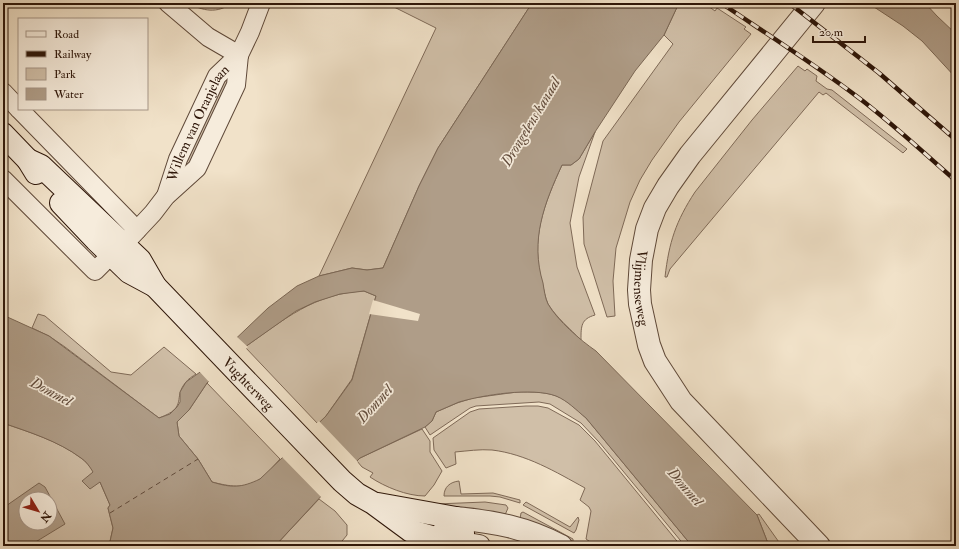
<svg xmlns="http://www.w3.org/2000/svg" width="959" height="549" font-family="'IM FELL Double Pica',serif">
<rect width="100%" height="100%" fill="#f1e2c9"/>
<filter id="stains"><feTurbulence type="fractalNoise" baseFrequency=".005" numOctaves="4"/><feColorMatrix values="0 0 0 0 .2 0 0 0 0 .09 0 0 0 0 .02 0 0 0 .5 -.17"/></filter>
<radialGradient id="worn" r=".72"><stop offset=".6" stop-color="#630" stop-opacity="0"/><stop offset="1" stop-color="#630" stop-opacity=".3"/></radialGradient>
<path fill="#d0bfa8" stroke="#7f6a58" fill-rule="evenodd" d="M188,3h44c-15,11 -29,8 -44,0z
M396,3h136l-94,145 -19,38 -36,82 -16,2 -15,-2 -33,8 117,-248 -42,-21z
M679,3h25l11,8 2,-3 29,19 -2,2 7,5 -72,88 -27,38 -12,20 -10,22 -14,46 -3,33 2,35 -8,1 -23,-73 -1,-27 20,-76 70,-97 -9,-9z
M798,66l7,5 2,-2 10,7 -1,5 11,8 5,1 75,59 -4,4 -77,-60 -3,2 -4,-3 -149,177 -3,8h-2c4,-35 11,-56 30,-85l57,-72z
M224,77l6,3 -39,87 -8,-4z
M595,132l-16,45 -9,46 7,44 18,48c-14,4 -14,11 -14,25 -11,-11 -25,-23 -33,-36 -3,-6 -4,-15 -6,-21 -12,-44 2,-79 20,-118h9l8,-6z
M364,291l12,5 -24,83 -26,37 -8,8 -73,-77c38,-27 70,-54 119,-56z
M38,314l7,2 66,56 20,3 33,-28 32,27c-3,2 -8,5 -10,8 -14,16 3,25 -27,36l-94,-71 -16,-11 -17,-8z
M207,383l73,76c-6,6 -12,15 -20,20 -14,11 -32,7 -48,3l-14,-23 -19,-23 -2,-14 12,-12z
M517,392c17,0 35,-1 49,9 7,5 13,11 20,17l106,128h-7l-86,-104 -18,-19 -31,-19 -11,-2 -63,4 -6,2 -40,27 -5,-8 7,-6 4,-9 21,-9 16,-5z
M526,406h12l10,2 31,17 16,16 86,105h-85l-10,-7 5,-28 -2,-4 -9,-7 5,-12c-29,-16 -59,-34 -93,-38 -12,-1 -25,1 -37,2l1,12 -10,4 -12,-18 -1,-12 37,-26 9,-3z
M3,423c26,9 56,18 78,35 5,3 9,9 13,14l-4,3 10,7 10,23 -2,3 5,20 -4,18h-106zM26,499h24v24h-24z
M422,429l8,12v11l12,19 -8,14 -9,11c-18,0 -40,-9 -55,-19l3,-4 -11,-6 -5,-6 3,-3z
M459,481l2,13 32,-1 27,7v3l-20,-6 -10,-1h-46c0,-9 6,-14 15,-15z
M319,499l16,12 12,14v10l-9,11h-63z
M485,502l21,3 2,3 -3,7 -69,-11z
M526,502l44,25 8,-10 1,3 -3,10 -2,3 -51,-28z
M523,512l50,27v2l-1,1 -18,-9 -34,-14 1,-6z
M759,514l22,31 -1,1h-11l-12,-31z"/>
<path fill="#af9d88" stroke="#7b6755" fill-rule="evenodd" d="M532,3h147l-15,32 -29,36 -40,61 -16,27 -8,6h-9c-18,39 -32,75 -19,118 1,6 2,15 5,21 10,17 32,36 48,47l161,164 12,31h-77l-106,-128c-10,-8 -18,-17 -30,-22 -24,-9 -73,-1 -97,6 -8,3 -15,7 -23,10l-4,9 -7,6 -65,31 -35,34 -50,54h-166l4,-18 -5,-20 2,-3 -10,-23 -10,7 -8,-8 11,-9c-3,-5 -7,-11 -12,-14 -23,-17 -52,-26 -78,-35v-108l46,21 110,82 11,-4 7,-7 3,-5v-10l6,-10 17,-12 65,-62 29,-22 22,-10 33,-8 15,2 16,-2 36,-82 19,-38zM364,291l12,5 -24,84 -26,36 -66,63c-19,9 -28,9 -48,3l-14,-23 -19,-23 -2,-14 12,-12 18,-27 38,-36 51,-36 19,-9 25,-8z
M873,3h52l12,13 19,18v44l-34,-37 -19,-15 -32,-21z
M39,483l6,4 20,37 -36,22h-26v-38zM26,499h24v24h-24z"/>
<path fill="#f1e2c9" d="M373,300l47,14 -2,7 -49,-7z
M236,336l12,11 -38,36 -12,-13z
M319,421l39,41 -36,36 -41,-42z"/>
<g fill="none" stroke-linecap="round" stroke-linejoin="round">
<path stroke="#624c3c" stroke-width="1" stroke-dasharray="5 4" stroke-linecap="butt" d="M110,513l88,-54"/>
<g stroke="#5f4939" stroke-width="20">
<g id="minor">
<path d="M168,3l40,34 31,18"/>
<path d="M3,92l16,17"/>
<path d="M19,109l118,121"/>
<path d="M3,179l92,92 16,-16"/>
<path id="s1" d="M166,196l12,-37 39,-83 22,-21 11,-23 11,-29"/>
<path d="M124,244l29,-31 13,-17 31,-28 39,-83 3,-30"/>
</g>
</g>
<g stroke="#5f4939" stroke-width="24">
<g id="tertiary">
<path id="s2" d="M814,3l-124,152 -22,31 -13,22 -8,21 -6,31 -2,30 1,14 9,41 6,16 26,40 138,145"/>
<path d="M479,546l-40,-7c5,-9 9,-15 17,-21 39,4 69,9 105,28"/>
</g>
</g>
<g stroke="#2e1609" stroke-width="24">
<g id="secondary">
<path d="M3,134l25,26 8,13"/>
<path id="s3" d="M28,160l13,6 99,94 15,26 187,195 15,13 16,9 38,28 28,8 -1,7"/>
<path d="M61,203l35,37 33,32 26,14"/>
<path d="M378,504l78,14 7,15v13"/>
</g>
</g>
<use href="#minor" stroke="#f6ecdc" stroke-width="18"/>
<use href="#tertiary" stroke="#f6ecdc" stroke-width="22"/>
<use href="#secondary" stroke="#f6ecdc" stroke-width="22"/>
<g stroke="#2e1609" stroke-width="4.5">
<path id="rail" d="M721,3c46,31 93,61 138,95 34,26 65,55 97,83
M789,3l90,70 77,67"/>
</g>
<use href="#rail" stroke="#f6ecdc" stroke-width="3" stroke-dasharray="9" stroke-linecap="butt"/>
</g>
<g text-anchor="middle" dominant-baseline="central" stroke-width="3.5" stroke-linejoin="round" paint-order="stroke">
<g font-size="14" fill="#2e1609" stroke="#f6ecdc">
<text stroke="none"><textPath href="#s1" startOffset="80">Willem van Oranjelaan</textPath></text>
<text stroke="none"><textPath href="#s2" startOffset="342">Vlijmenseweg</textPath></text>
<text stroke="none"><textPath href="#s3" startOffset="316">Vughterweg</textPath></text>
</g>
<g font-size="15" font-style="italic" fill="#624c3c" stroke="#f6ecdc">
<text transform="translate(531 122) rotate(-59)">Drongelens kanaal</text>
<text transform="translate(51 392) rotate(28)">Dommel</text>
<text transform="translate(375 404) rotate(-48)">Dommel</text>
<text transform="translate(685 487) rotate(49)">Dommel</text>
</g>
</g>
<rect width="959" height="549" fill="none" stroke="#f1e2c9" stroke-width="16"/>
<rect x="4" y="4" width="951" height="541" fill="none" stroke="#2e1609" stroke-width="2"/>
<rect x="8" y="8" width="943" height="533" fill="none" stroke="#2e1609"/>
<rect x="18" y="18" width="130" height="92" fill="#f6ecdc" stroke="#a69688"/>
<rect x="26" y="31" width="20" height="6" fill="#f6ecdc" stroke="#a69688"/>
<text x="54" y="38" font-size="12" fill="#2e1609">Road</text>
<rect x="26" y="51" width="20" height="6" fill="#2e1609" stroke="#a69688"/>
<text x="54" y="58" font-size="12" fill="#2e1609">Railway</text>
<rect x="26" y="68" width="20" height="12" fill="#d0bfa8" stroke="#a69688"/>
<text x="54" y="78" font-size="12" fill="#2e1609">Park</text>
<rect x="26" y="88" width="20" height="12" fill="#af9d88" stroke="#a69688"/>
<text x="54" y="98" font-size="12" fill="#2e1609">Water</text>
<g transform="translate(38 511) rotate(128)"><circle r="19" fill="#f6ecdc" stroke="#a69688"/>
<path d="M0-3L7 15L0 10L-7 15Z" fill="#8f2418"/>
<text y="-6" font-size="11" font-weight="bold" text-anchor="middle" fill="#2e1609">N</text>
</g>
<path d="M813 36v6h52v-6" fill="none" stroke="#2e1609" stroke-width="2"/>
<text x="819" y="36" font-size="12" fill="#2e1609" stroke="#f6ecdc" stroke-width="3" paint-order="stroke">20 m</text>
<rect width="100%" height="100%" filter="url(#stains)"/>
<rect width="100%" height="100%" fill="url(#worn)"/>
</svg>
